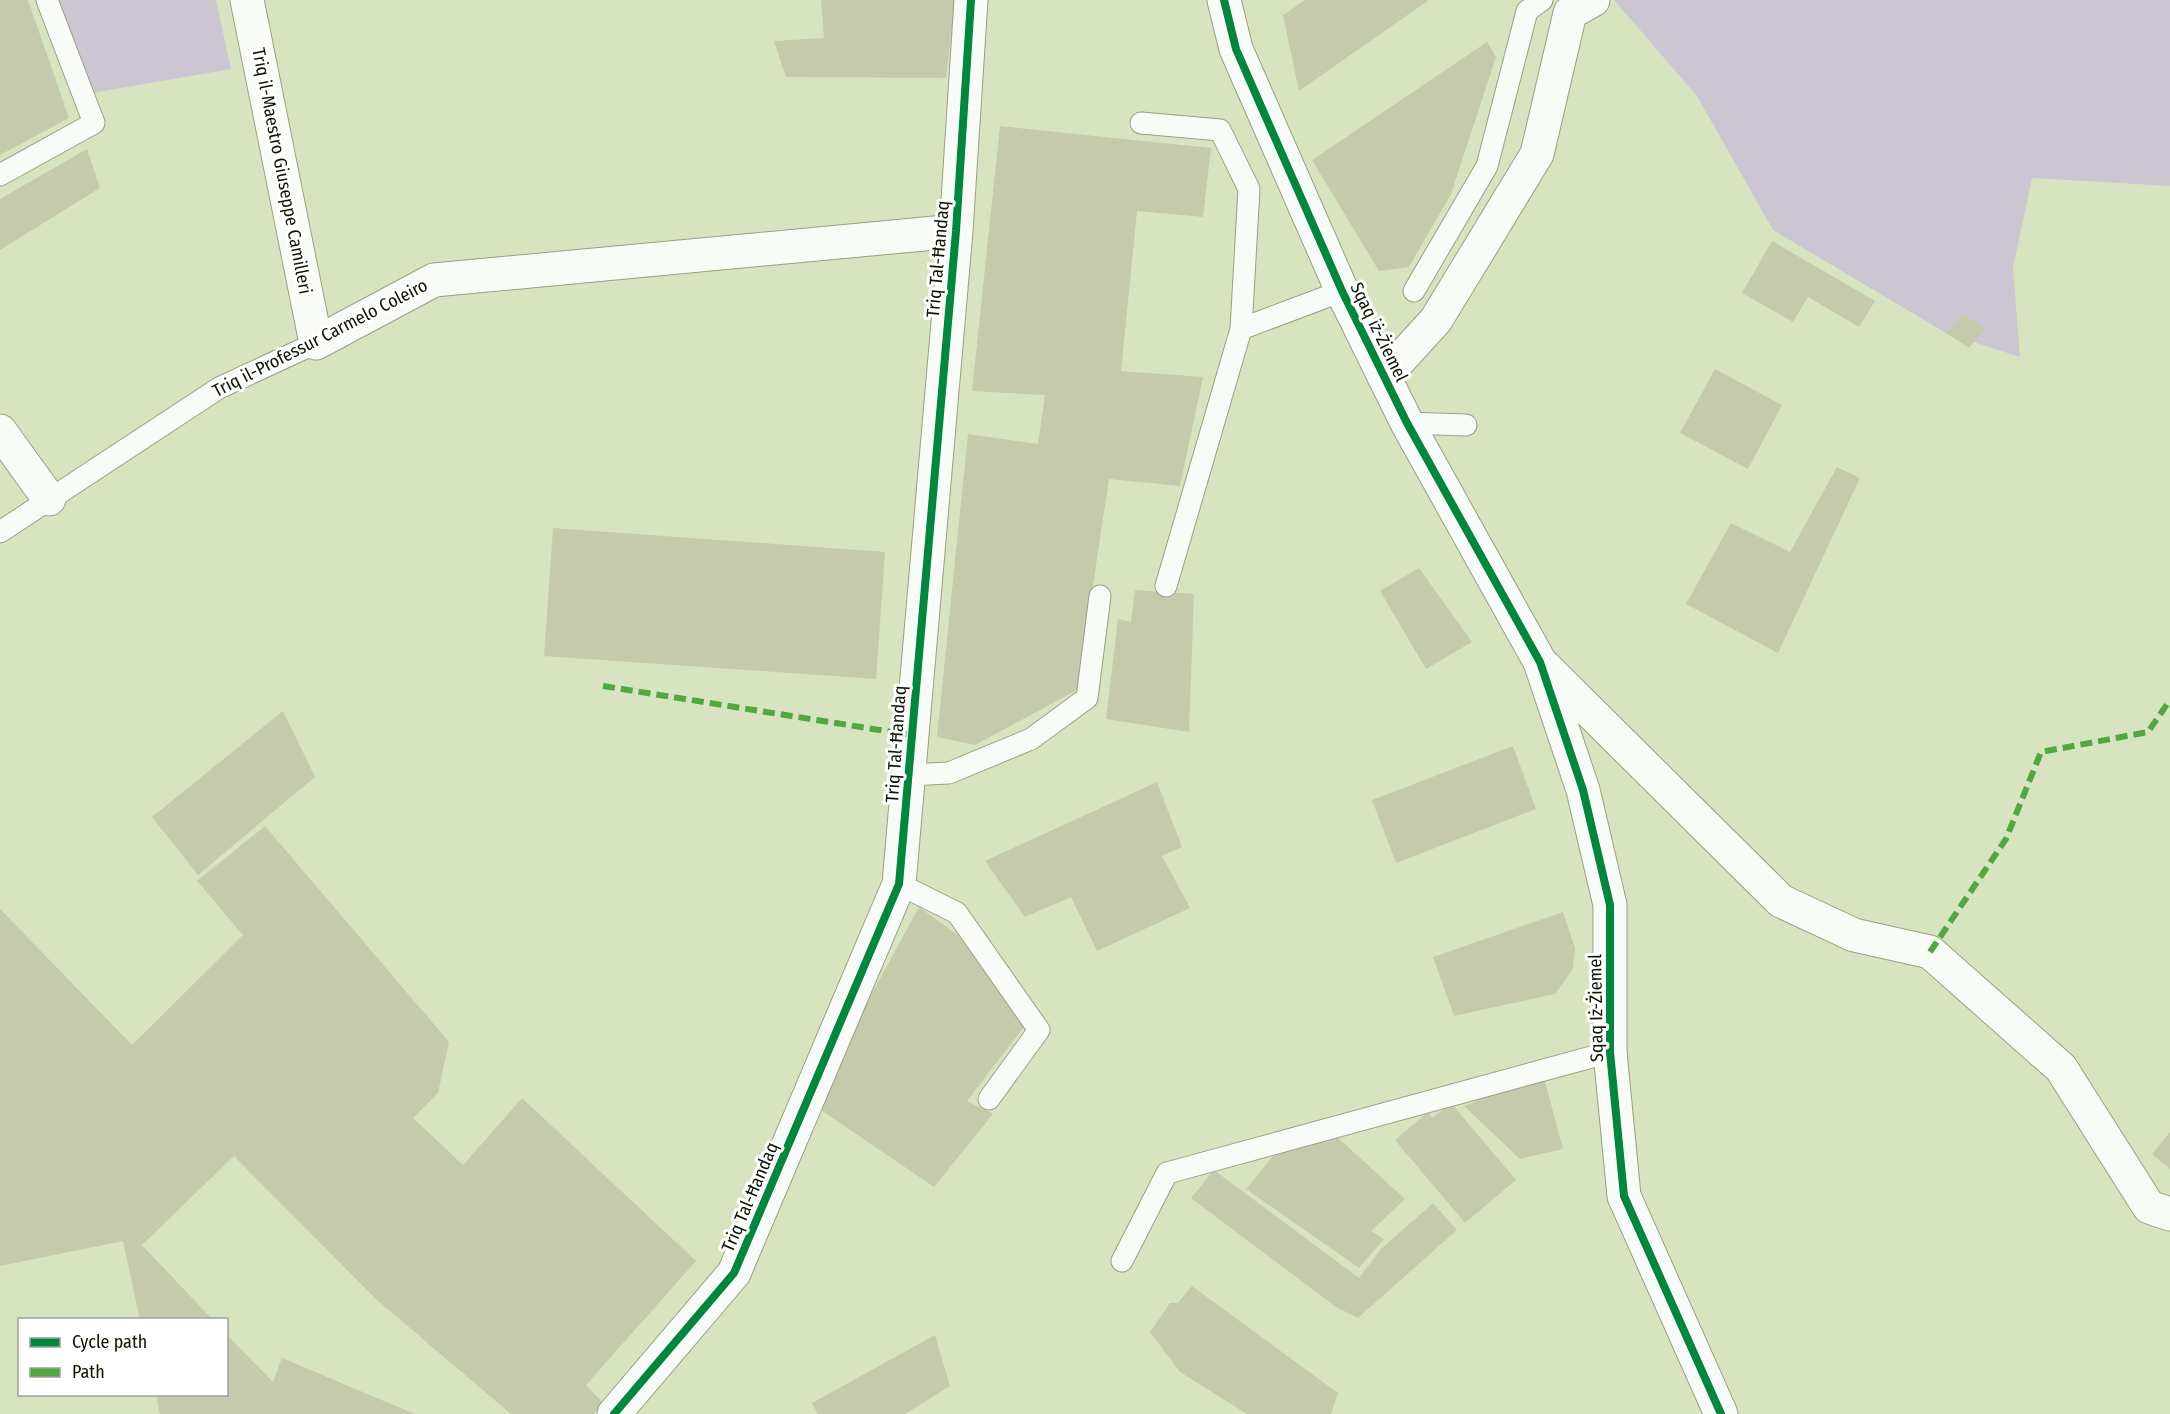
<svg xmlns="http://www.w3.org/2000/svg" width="2170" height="1414" font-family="'Fira Sans Condensed',sans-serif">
<rect width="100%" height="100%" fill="#d8e4c0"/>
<path fill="#ccc6d2" d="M58,0h158l15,69 -139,24z
M1614,0h556v186l-138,-8 -19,90 7,89 -74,-24 -173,-103 -76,-134z"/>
<path fill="#c5caac" d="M0,0h28l41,118 -69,37z
M821,0h134l-9,78 -160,-1 -12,-36 50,-3z
M1305,0h124l-130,91 -16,-76z
M1487,42l9,15 -45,137 -42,73 -30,4 -67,-111z
M1000,126l211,22 -8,69 -66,-6 -16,160 82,6 -23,109 -71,-7 -32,211 -102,55 -38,-8 31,-303 70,10 7,-49 -73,-4z
M87,149l13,39 -100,62v-51z
M1772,241l103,60 -16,26 -51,-30 -15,25 -51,-29z
M1964,314l22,15 -17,19 -23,-15z
M1715,369l67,36 -34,64 -68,-36z
M1837,467l23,11 -82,175 -92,-49 45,-81 59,29z
M553,528l332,24 -9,127 -332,-23z
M1419,568l53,74 -46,27 -46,-78z
M1135,590l59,4 -5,138 -83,-13 12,-100 13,3z
M283,711l32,66 -117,98 -46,-58z
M1513,746l23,63 -140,54 -24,-63z
M1157,782l25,65 -20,9 28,52 -93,43 -26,-54 -46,20 -40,-56z
M265,826l184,216 -11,51 -25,25 50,47 59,-67 174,163 -110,124 17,18 -9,11h-83l-134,-114 -143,-144 -92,89 71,75h-73l-17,-79 -123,25v-357l132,136 111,-110 -46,-54z
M919,907l39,28 66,92 -57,74 26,13 -59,73 -122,-83z
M1563,912l12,36 -2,21 -18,25 -101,22 -21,-59z
M1544,1078l19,71 -43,10 -56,-53 12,-4 -2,-7z
M1451,1103l65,77 -51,43 -70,-83 33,-28 4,6z
M2170,1132v37l-18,-15z
M1337,1137l68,62 -34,32 13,8 -25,29 -113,-79 28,-34z
M1214,1170l145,108 22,-29 52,-46 24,27 -99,88 -22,-11 -145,-109z
M1192,1286l146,107 -7,21h-84l-67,-42 -30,-40 20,-29h8z
M226,1334l47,48 9,-24 133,56h-255l-4,-19h70z
M935,1335l15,51 -45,28h-87l-6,-11z"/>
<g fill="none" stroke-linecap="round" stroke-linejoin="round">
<g stroke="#98a085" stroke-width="23">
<path id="lane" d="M1141,123l79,7 29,59 -8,140
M0,175l94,-52 -47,-123
M1414,291l73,-125 40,-155 15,-11
M1407,423l59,2
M0,532l219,-144 97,-45
M1166,586l75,-257 101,-38
M908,775l41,-2 82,-34 56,-41 13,-102
M899,884l58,29 82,117 -50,69
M1122,1261l45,-88 443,-121"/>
</g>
<g stroke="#98a085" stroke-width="35">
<path id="street" d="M247,0l69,343 118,-63 522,-49
M1224,0l12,49 106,242 65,132 133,239 43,128 27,115v147l14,144 97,218
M1384,377l52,-57 101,-166 33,-141 23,-13
M0,431l49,68
M1545,667l236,234 73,34 76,17 131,116 88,139 21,7
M614,1414l120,-141 165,-389 57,-653 15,-231"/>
</g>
<use href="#lane" stroke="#f9fbf6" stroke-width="21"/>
<use href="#street" stroke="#f9fbf6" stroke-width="33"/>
<path stroke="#50a840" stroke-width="6" stroke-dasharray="12 6" stroke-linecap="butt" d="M603,686l308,49
M1930,952l76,-113 35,-87 107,-20 22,-32"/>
<g stroke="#fff" stroke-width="11">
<path id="cycleway" d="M1224,0l12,49 106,242 65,132 133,239 43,128 27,115v147l14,144 97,218
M614,1414l120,-141 165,-389 57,-653 15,-231"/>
</g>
<use href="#cycleway" stroke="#00873e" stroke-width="8"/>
</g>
<g text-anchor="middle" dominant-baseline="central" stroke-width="6" stroke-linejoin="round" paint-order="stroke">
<g font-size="18" fill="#0d1400" stroke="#fff">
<text transform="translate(282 171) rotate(79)">Triq il-Maestro Giuseppe Camilleri</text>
<text transform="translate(938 259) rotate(-85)">Triq Tal-Ħandaq</text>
<text transform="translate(1379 332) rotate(64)">Sqaq iż-Żiemel</text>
<text transform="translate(320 338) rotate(-27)">Triq il-Professur Carmelo Coleiro</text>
<text transform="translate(896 744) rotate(-86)">Triq Tal-Ħandaq</text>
<text transform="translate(1596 1008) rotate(-91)">Sqaq Iż-Żiemel</text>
<text transform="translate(750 1197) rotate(-67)">Triq Tal-Ħandaq</text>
</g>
</g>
<rect x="18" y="1318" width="210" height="78" fill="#ffffff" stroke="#9ea199" stroke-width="1.5"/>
<rect x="30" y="1338" width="30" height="9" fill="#00873e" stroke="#9ea199" stroke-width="1.5"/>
<text x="72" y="1348" font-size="18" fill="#0d1400">Cycle path</text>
<rect x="30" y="1368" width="30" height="9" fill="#50a840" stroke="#9ea199" stroke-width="1.5"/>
<text x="72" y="1378" font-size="18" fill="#0d1400">Path</text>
</svg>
